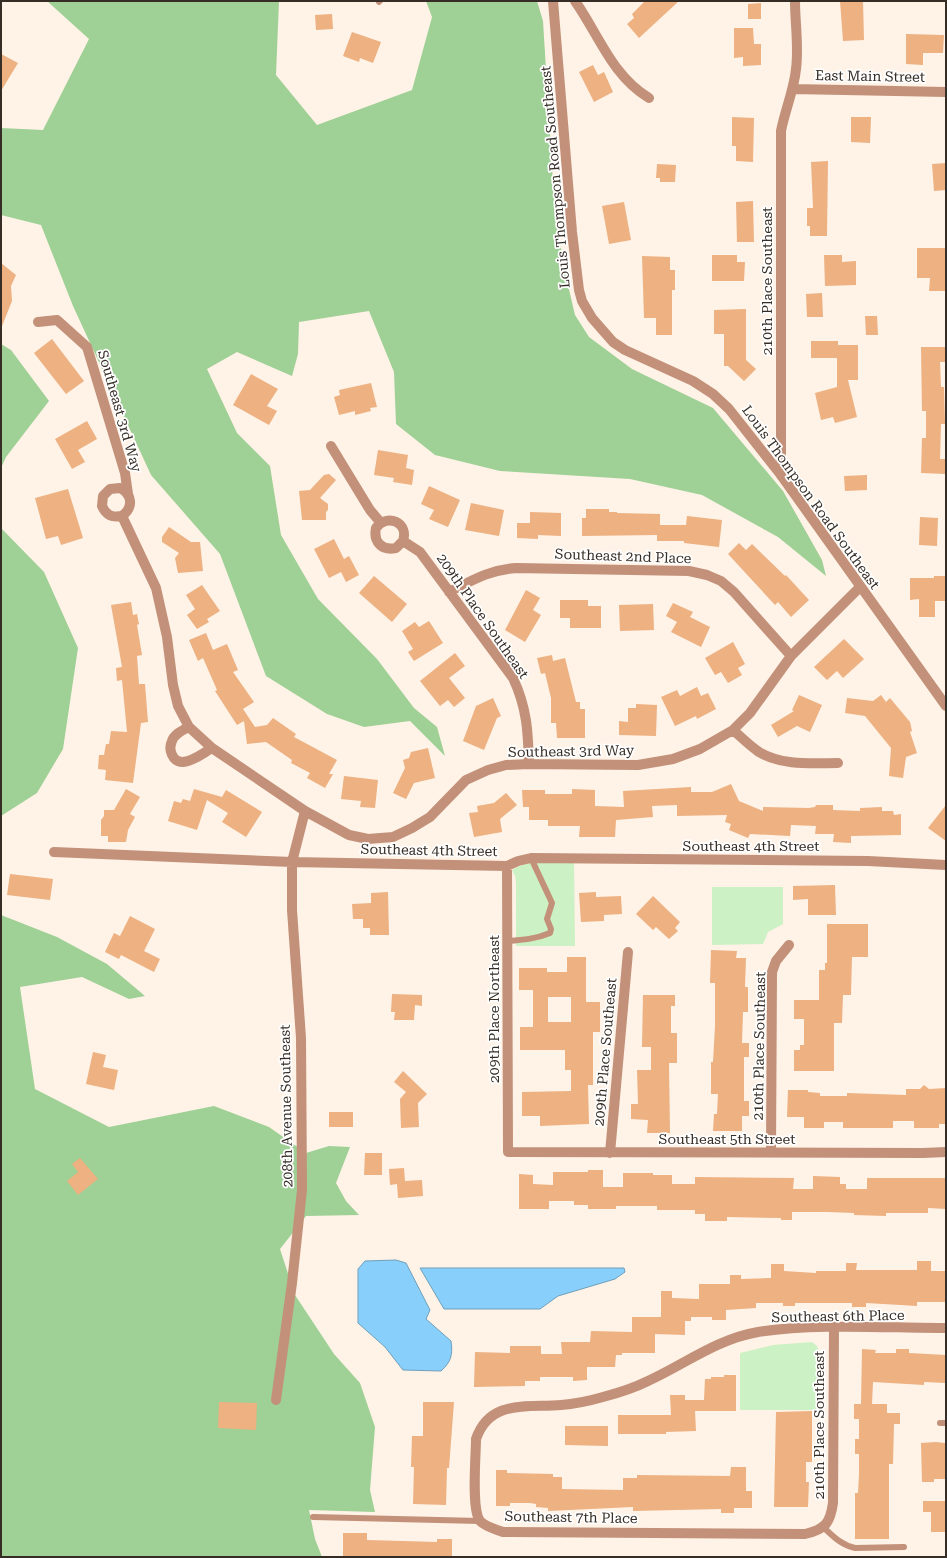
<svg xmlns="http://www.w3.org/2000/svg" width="947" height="1558" font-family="'Roboto Serif',serif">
<rect width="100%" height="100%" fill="#fff2e6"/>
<path fill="#ccf1c4" d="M574,860l1,86h-59v-63l-1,-7 -3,-6c18,-12 41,-9 62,-10z
M712,887h71v37l-15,8 -5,12 -51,1z
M812,1342l5,4 3,7v57h-80v-57l33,-8z"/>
<path fill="#9fd096" d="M47,1h232l-3,74 41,50 95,-35 20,-73 -6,-16h111l6,20 12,195 12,65 8,34 14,22 43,32 81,39 70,83 39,69 4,16 -48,-39 -76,-42 -72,-16 -130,-8 -65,-16 -39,-31 -2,-52 -25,-61 -70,11 -1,32 -6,22 -55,-24 -30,17 30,64 33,33 11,69 37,64 59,60 37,49 23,19 8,29 -35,-35 -46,6 -37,-13 -61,-38 -46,-122 -69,-79 -78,-169 -32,-81 -40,-10v-87l42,2 46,-91z
M1,344l10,6 38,51 -43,56 -5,11z
M1,528l43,44 34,76 -15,101 -26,44 -36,23z
M1,915l56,22 50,27 38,32 -16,3 -47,-22 -62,10 15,102 74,38 105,-21 55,21 37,26 23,-7 21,1 -14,36 10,18 13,14 -53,1 -26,33 15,46 39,59 26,29 15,44 -5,63 5,22 -66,-2 6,29 7,18h-321z"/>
<path fill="#88d0fb" stroke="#6f9fbb" d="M396,1260l10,3 24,47 -4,9 25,22c2,14 0,21 -10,30l-38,-1 -18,-23 -27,-24v-54l7,-8z
M420,1268h204l1,4 -10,7 -57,17 -18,13h-96z"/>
<path fill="#edb182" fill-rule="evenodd" d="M645,1h34l-40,37 -12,-14 7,-6 -2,-4z
M840,1h23l1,39 -21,1z
M761,3v16h-13v-15z
M332,14l1,15 -17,1 -1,-15z
M734,28h19l1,16h7v21l-18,1v-9l-9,1z
M352,32l29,10 -8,21 -13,-5 -1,4 -16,-6z
M906,34l38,1 -1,18h-20v12l-17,-1z
M1,54l17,9 -17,28z
M593,65l5,10 6,-3 9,20 -19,10 -15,-30z
M732,117l22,1 -1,44 -17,-1v-15h-4z
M851,117h20l-1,26 -19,-1z
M828,161l-1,75h-17v-10h-3v-18h6l-2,-46z
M946,163v27l-12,1 -2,-27z
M657,164l19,1 -1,17h-15v-4h-4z
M753,201l1,41h-17l-1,-40z
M624,202l7,38 -22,4 -7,-38z
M917,248h29v43h-17l1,-13h-13z
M712,255h25v7h8l-1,19h-32z
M824,255h18v7l14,-1v24l-31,1z
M642,256l28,1v13h5v20h-3v45h-16v-17h-12z
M1,263l15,12 -5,11 1,15 -10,25z
M822,293l1,24h-16l-1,-23z
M746,309v51l10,9 -12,12 -16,-15h-4v-32h-10v-24z
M865,316h12l1,19h-12z
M52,339l32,42 -18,13 -32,-41z
M811,341h27v4h20v35h-10l9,37 -22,6 -2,-6 -12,3 -6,-27 22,-6v-29h-26z
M921,347h24v15h-5l1,25h3l1,37h-4l-1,35h5v15l-24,-1 1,-35h4v-27h-4z
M251,374l27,15 -11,17 10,5 -8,14 -36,-20z
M371,383l6,24 -7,1 1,3 -16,4v-4l-16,4 -5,-18 6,-2 -1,-5z
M87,421l10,18 -19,11 7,12 -13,7 -17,-30z
M378,450l30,5 -2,13 8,2 -2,15 -19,-3 1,-4 -20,-3z
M329,474l7,6 -16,18 8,6v6l-2,2v8h-24l-3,-29 11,-1 14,-15z
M867,475v15l-22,1 -1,-15z
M429,486l31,14 -12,27 -19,-8 5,-9 -13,-6z
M68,489l15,49 -22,7 -3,-9 -12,3 -11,-41z
M471,503l33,7 -5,26 -34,-6z
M586,509h23v3h8v1l43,1v11h26l1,-9 35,4 -3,27 -35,-4v-2h-27v-6l-75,1v-18h4z
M530,512l31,1v23l-23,-1v4l-21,-1v-15h13z
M920,517l18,1 -1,28 -18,-1z
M169,527l22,15h9l3,29 -25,2 -3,-15 4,-5 -17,-11v-5z
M334,539l10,20 5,-3 10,19 -13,7 -5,-10 -12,6 -15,-29z
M739,543l7,7 6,-6 33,32 1,-1 23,25 -18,17 -13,-15 -3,3 -47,-51z
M374,576l33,28 -15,18 -33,-29z
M934,576h12v25h-11v16h-16v-18l-9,1v-22h24z
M202,585l18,26 -13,8 2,3 -12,7 -10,-14 8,-6 -9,-14z
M526,590l14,8 -7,12 8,5 -16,27 -20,-12z
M560,600h28v6h13v22h-31v-10h-10z
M131,602l2,13 4,-1 2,10 -2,1 5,30 -5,1 2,28h6l3,38 -7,1 -8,60 -28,-3 1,-10 -8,-1 1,-14h5l2,-11h3l2,-13 16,1 -5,-52 -5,1 -1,-13 6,-1 -11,-62z
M673,603l20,9 -3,5 20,10 -9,20 -30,-15 6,-10 -11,-6z
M653,604l1,26 -34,1 -1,-26z
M429,621l14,22 -29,18 -6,-9 5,-3 -11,-18 13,-9 4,5z
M206,633l7,17 14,-6 11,26 -5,2 21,30 -11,7 12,18 12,-2 6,-7 23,16 -2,3 43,23 -8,14h4l-8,14 -18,-10 3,-5 -19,-10 1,-3 -26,-18 -19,2 -3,-23 -7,4 -22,-34 2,-1 -14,-32 -5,3 -9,-21z
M844,639l20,20 -21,19 -6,-7 -10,9 -13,-13z
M733,642l12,22 -7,4 4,7 -14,8 -7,-11 -6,3 -10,-17z
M455,653l10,13 -16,12 16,20 -11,9 -6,-7 -8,6 -20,-25z
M552,655l1,6 12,-3 11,44h4v7h5v29h-28l-1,-15h-5v-25l-6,-25 -4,1 -4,-16z
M697,687l4,9 7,-3 8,16 -19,10 -1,-3 -21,10 -14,-29 16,-7 3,6z
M799,695l23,10 -12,27 -13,-6 -19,11 -7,-12 23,-14 -2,-1z
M881,695l5,7 4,-4 20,24 2,9 -2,1 7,21 -11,4 -3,21 -14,-2 2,-28 -26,-32 -20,-3 2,-15 26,3z
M493,698l8,18 -4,2 -13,32 -21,-9 13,-35z
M636,704l21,1 -1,31 -37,-1v-14l9,1v-14h8z
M428,748l7,30 -21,5 -8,16 -13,-6 12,-25 -2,-8 6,-2 2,-6z
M344,776l34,4 -3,28 -15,-1 1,-6 -20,-2z
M731,784l8,17 24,10v-4l46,1 6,-1 1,-2h17v5l27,1v-3l22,-1v4h11l1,4 7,-1v21l-50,1v7l-18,-1 1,-8h-19l1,-8 -25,-1 -1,11 -40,-2 -2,4 -19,-8 2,-6 -6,-2 2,-7 -50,1v-11l-25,1 1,11 -37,3 -1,17h-36l1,-11h-32v-6h-19v-13h-6l-1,-17h23v4h27v-5l23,1v16l29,1 -1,-16 68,-4v5h21z
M126,789l14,8 -10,17 5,3 -7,13 -2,12h-18v-6h-7v-16l3,-4v-6h10z
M194,789l28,8 4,-7 36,22 -16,25 -24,-15 6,-9 -21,-13 -10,30 -29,-9 6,-20 7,2 2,-4 7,2z
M506,793l11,12 -17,14 2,13 -28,5 -5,-24 9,-1 -1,-6 17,-3z
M946,805v36l-18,-13z
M10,874l43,5 -3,21 -43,-5z
M835,885l1,30h-28v-16l-15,1v-14z
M388,892l1,43h-19v-7h-7v-9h-10l-1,-15 19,-1v-10z
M596,892v5l25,-1 1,18 -18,1v6l-23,1 -2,-29z
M653,896l27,26 -5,6 3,3 -9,8 -13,-12 -3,3 -17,-16z
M130,916l25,13 -11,22 16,8 -6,13 -33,-17 -2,4 -14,-7 9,-19 6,3z
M827,924h41v33h-16l-1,38h-8l-1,28h-8v48h-40v-21h6v-5h4v-26h-10v-19h25v-30h6v-7h2z
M711,950l26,1 -1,7h10l-1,29h3v25h-5l-1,31h7v14h-5v44h5v15h-7v15h-29l1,-17h3l1,-20h-7v-32h2l2,-36v-43h-5z
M567,957h19v45h14v30h-7v53h-5l1,39 -49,2v-10h-18v-24l49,-1v-21h-6v-20h-45v-23h13v-37h-14v-22h28v4h20zM548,997h23v25h-23z
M392,994l30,1v11l-7,-1 -1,15h-20l1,-8h-4z
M643,995h32v11h-4v27h6v30h-8l1,70h-23l1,-13 -17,-1v-15h7l-1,-34h14v-23h-9z
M93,1052l13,3 -3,12 15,3 -4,20 -28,-6z
M403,1071l24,23 -9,9 1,24 -18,1 -1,-29 6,-7 -12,-10z
M924,1085l5,4 17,-1v36h-7v4h-25v-7h-21v7h-50v-6h-19v6h-20v-11h-17l1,-27h20v2l12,1v3h27v-3l59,2v-6h14z
M329,1112h24v15h-24z
M365,1153h17v22h-18z
M80,1158l18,21 -20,16 -11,-14 11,-9 -6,-8z
M404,1168l1,13 17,-1 1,16 -25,2 -1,-14 -7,1 -1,-16z
M588,1170h15v17h20v-14h30v2h19v9h23v-7l99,1 -1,11h20v-13l27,1v7h6v5h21v-11h79v31l-18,-1v5h-42v3l-32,-1v-2l-27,-1h-35v8h-11v-2l-54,-1v4h-22v-7h-10v-4h-38v-4h-41v3h-28v-4h-14v-4h-25v8h-30v-35l14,1v9l20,1v-13h35z
M917,1261h14v10h15v31h-29v4l-51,-3v4h-14v-4h-57v3h-12v-3h-27v5l-30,2v10h-14v-3h-21v4h-6v14l-30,-1v19h-33v2h-6l-1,12h-28v13l-14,1v-4h-33v4h-15v5l-51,1 1,-35 35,1v-7h31v8h21l-1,-12h29l1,-11 41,1v-15h29v-26h11v7l27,1v-15h31v-9h11v4l30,-1v-14h13v7l32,2v-2h30v-8h11l-1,7h61z
M862,1349l14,1 -1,3h21v-4h13v4l37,2v28l-22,-1v3l-51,-3 -1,22h15v9h13v11h-6l-1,40h-4v75h-34v-46h3l1,-19v-20h-4v-15h4v-20h-5v-15h7z
M724,1375h12v36h-41l1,20 -30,1v2h-48v-19h53l-1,-20h15v5h19l1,-21h6v-2h13z
M219,1402l38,1 -1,27 -38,-2z
M423,1402h31l-5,66h-2l-1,37 -33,-1 1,-37h-3l1,-31h11z
M812,1411v51h-6v20h3l-1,25h-34l2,-95z
M565,1426h43v20l-43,-1z
M936,1442l9,1 1,36h-12v3h-12l-1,-39z
M731,1467h15v24h6v17h-18v5h-13v-4l-88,2v-4l-85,4v-3l-12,-1v-3l-6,-1h-20v3h-14v-36h11v3l46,1v3h9v12l61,1v-12h14v-3l93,1z
M923,1501h23v31h-15v-20h-8z
M343,1533h24v7l70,2v-3h15v18h-109z"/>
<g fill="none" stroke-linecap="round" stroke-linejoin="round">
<path stroke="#c39179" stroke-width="6" d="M379,2l1,-1
M508,941c14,-1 28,-2 42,-8l1,-4 -4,-10 5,-16 -21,-45
M940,1423h6
M313,1517l167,4
M823,1527c10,9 18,18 32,21l49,-1"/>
<path stroke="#c39179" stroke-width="10" d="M575,1c24,34 37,75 74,97
M793,89l153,3
M38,322l19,-2 30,27 38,126 3,21
M331,446l39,64 11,13
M781,475v-344c4,-21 13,-41 15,-62 3,-22 -1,-46 -1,-68
M122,516c-10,2 -16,-1 -20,-10l1,-10 7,-7 10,-1c12,6 14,19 2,28l34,72 11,49 6,48 5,21 11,21 23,21 93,63 44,24 19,4 25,-2 19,-9 18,-11 36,-37 22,-10 18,-5 23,-1 109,1 35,-6 27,-10 33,-19 17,-17 41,-57 69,-69
M403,541l-7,7c-14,3 -23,-6 -20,-20 11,-15 33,-6 27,13l17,11 93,126c14,30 15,53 16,86
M449,592c24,-12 40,-22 67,-24l173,3 18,4 14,6 13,11 57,64
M189,727c-6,3 -15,7 -17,14 -4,8 0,21 11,21 11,-1 20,-9 29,-14
M733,730c8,7 17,16 26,22 23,14 54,11 79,11
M54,852l238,10 215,4 11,-5 13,-3 337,3 78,4
M507,866l1,286 415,1 23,-1
M771,1152l1,-180 4,-11 13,-16
M610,1153l18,-201
M834,1328l-1,175c-3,21 -8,26 -28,31l-302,-2c-8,-3 -17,-5 -23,-11 -9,-12 -4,-65 -4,-82 14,-40 51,-31 85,-34 14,-1 28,-4 42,-8 15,-4 31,-9 45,-16 37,-17 69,-42 110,-49 58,-9 129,-4 188,-4
M276,1400l16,-117 10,-93 -1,-152 -9,-128v-48l13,-51"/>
<path stroke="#c39179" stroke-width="10" d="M553,1l19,231 7,58 3,11 10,17 21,24 12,8 68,31 20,13 16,15 52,66 165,231"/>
</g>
<g text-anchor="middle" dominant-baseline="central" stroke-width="3.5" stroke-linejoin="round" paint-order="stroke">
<g font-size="14" fill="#362e26" stroke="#fff">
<text transform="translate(870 76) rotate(1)">East Main Street</text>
<text transform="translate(555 177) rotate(-95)">Louis Thompson Road Southeast</text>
<text transform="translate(767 281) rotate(-90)">210th Place Southeast</text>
<text transform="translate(120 411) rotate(74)">Southeast 3rd Way</text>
<text transform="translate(811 497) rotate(54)">Louis Thompson Road Southeast</text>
<text transform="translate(623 556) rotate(2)">Southeast 2nd Place</text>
<text transform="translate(483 616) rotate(55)">209th Place Southeast</text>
<text transform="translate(571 751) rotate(-1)">Southeast 3rd Way</text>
<text x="751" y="846">Southeast 4th Street</text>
<text transform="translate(429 850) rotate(1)">Southeast 4th Street</text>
<text transform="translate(494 1009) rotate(-90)">209th Place Northeast</text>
<text transform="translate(759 1046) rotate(-89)">210th Place Southeast</text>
<text transform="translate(605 1052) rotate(-85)">209th Place Southeast</text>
<text transform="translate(286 1106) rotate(-91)">208th Avenue Southeast</text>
<text x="727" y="1139">Southeast 5th Street</text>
<text transform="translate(838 1316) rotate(-1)">Southeast 6th Place</text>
<text transform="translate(819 1425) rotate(-90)">210th Place Southeast</text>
<text transform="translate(571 1517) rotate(1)">Southeast 7th Place</text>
</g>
</g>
<rect width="947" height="1558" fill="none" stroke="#362e26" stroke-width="4"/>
</svg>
